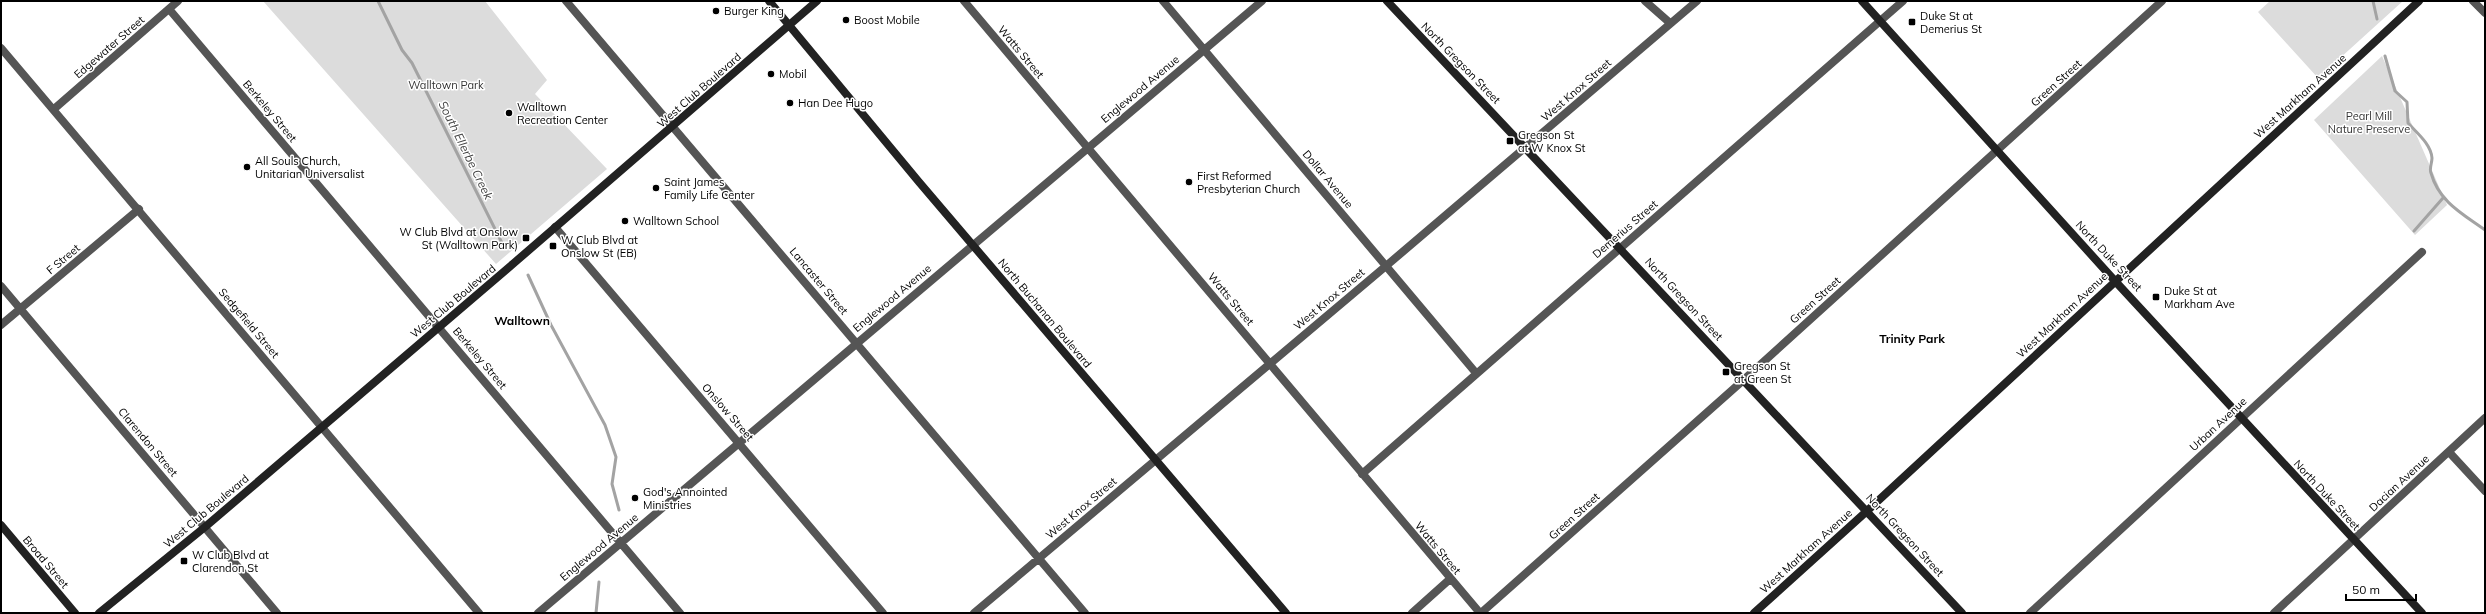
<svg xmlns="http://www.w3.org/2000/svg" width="2486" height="614" font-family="Mulish,sans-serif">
<rect width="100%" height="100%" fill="#fff"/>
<path fill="#dcdcdc" d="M263,1h222l62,79 -12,14 72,75 -111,95z
M2270,1h133l-85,77 -60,-66z
M2382,56l65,149 -32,30 -101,-115z"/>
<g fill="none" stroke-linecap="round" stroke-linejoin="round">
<path stroke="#a3a3a3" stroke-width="3" d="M378,1l24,49 10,13 91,182
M2373,1l4,18
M2385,56l10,35 12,11 1,21c9,10 23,21 24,35 0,5 -3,11 -1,15 8,29 32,41 54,57
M2414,231l29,-33
M528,275l23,50 54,100 11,32 -4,27 7,26
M596,613l3,-31"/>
<path stroke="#555" stroke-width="8" d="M566,1l519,612
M964,1l516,612
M1163,1l313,372
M1645,1l25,22
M2473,1l12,12
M169,9l511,604
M1,48l478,565
M54,109l124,-108
M555,227l328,386
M1,286l276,327
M1,325l138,-116
M2449,452l36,39
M1362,474l541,-473
M538,613l724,-612
M974,613l412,-347 311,-265
M1412,613l38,-34
M1481,613l258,-229 423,-383
M2030,613l392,-361
M2274,613l211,-195"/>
<path stroke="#222" stroke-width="8" d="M769,1l150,181 367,431
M1387,1l575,612
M1862,1l253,280 307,332
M1,525l74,88
M99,613l106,-86 309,-264 303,-262
M1754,613l113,-102 552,-510"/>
</g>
<g fill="#000" stroke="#fff" stroke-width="1.5">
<circle cx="716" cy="11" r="4"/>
<circle cx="846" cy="20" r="4"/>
<rect x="1908" y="18" width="8" height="8" rx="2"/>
<circle cx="771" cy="74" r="4"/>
<circle cx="790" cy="103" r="4"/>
<circle cx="509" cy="113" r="4"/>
<rect x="1506" y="137" width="8" height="8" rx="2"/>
<circle cx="247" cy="167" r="4"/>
<circle cx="1189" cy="182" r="4"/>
<circle cx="656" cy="188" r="4"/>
<circle cx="625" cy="221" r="4"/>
<rect x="522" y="234" width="8" height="8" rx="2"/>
<rect x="549" y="242" width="8" height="8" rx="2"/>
<rect x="2152" y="293" width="8" height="8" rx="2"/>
<rect x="1722" y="368" width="8" height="8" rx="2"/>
<circle cx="635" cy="498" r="4"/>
<rect x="180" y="557" width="8" height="8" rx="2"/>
</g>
<g text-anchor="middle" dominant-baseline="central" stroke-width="3" stroke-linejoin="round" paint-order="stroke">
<g font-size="11" fill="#000" stroke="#fff" text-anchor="start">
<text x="724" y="11">Burger King</text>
<text x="1920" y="16">Duke St at<tspan x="1920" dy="13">Demerius St</tspan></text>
<text x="854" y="20">Boost Mobile</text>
<text x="779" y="74">Mobil</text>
<text x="798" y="103">Han Dee Hugo</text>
<text x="517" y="107">Walltown<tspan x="517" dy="13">Recreation Center</tspan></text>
<text x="1518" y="135">Gregson St<tspan x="1518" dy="13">at W Knox St</tspan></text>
<text x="255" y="161">All Souls Church,<tspan x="255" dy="13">Unitarian Universalist</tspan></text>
<text x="1197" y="176">First Reformed<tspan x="1197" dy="13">Presbyterian Church</tspan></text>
<text x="664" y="182">Saint James<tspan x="664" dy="13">Family Life Center</tspan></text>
<text x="633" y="221">Walltown School</text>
<text x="518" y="232" text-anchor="end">W Club Blvd at Onslow<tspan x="518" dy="13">St (Walltown Park)</tspan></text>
<text x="561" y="240">W Club Blvd at<tspan x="561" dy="13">Onslow St (EB)</tspan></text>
<text x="2164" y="291">Duke St at<tspan x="2164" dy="13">Markham Ave</tspan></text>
<text x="1734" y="366">Gregson St<tspan x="1734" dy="13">at Green St</tspan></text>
<text x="643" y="492">God's Annointed<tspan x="643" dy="13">Ministries</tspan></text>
<text x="192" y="555">W Club Blvd at<tspan x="192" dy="13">Clarendon St</tspan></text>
</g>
<g font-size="11" fill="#000" stroke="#fff">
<text transform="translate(109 47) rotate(-41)">Edgewater Street</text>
<text transform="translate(1021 52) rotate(50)">Watts Street</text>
<text transform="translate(1461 63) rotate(46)">North Gregson Street</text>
<text transform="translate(2056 83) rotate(-42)">Green Street</text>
<text transform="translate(1140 89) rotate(-40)">Englewood Avenue</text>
<text transform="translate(699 90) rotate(-41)">West Club Boulevard</text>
<text transform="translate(1576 90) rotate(-41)">West Knox Street</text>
<text transform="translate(2300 96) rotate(-42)">West Markham Avenue</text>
<text transform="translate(270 111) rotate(50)">Berkeley Street</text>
<text transform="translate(1328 179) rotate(50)">Dollar Avenue</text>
<text transform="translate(1625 229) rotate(-41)">Demerius Street</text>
<text transform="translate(2109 256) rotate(47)">North Duke Street</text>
<text transform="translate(63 259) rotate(-40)">F Street</text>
<text transform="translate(819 281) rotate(50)">Lancaster Street</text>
<text transform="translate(892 298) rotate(-40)">Englewood Avenue</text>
<text transform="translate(1231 299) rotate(50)">Watts Street</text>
<text transform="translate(1329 299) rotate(-40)">West Knox Street</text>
<text transform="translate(1684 299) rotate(47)">North Gregson Street</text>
<text transform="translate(1815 300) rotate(-42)">Green Street</text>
<text transform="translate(453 301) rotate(-40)">West Club Boulevard</text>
<text transform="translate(1045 313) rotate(50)">North Buchanan Boulevard</text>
<text transform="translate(2062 315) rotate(-43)">West Markham Avenue</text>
<text transform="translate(249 323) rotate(50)">Sedgefield Street</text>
<text transform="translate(480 358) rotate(50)">Berkeley Street</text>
<text transform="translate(728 412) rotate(49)">Onslow Street</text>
<text transform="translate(2218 424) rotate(-43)">Urban Avenue</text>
<text transform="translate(148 442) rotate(50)">Clarendon Street</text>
<text transform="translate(2399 483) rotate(-43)">Dacian Avenue</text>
<text transform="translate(2327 495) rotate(47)">North Duke Street</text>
<text transform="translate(1081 508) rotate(-40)">West Knox Street</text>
<text transform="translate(206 511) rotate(-40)">West Club Boulevard</text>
<text transform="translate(1574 516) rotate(-42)">Green Street</text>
<text transform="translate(1905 535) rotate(47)">North Gregson Street</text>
<text transform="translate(599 547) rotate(-40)">Englewood Avenue</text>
<text transform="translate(1438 548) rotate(50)">Watts Street</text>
<text transform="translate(1806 551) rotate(-42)">West Markham Avenue</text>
<text transform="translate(46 562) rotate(50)">Broad Street</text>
</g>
<g font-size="11" fill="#333" stroke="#fff">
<text x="446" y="85">Walltown Park</text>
<text x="2369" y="116">Pearl Mill<tspan x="2369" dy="13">Nature Preserve</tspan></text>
</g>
<g font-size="12" font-style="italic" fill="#444" stroke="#fff">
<text transform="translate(466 150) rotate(64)">South Ellerbe Creek</text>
</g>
<g font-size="12" font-weight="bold" fill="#000" stroke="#fff">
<text x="522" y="320">Walltown</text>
<text x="1912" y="338">Trinity Park</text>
</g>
</g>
<rect width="2486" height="614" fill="none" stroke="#000000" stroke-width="4"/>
<path d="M2346 594v6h70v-6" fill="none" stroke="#000000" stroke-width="2"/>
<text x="2352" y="594" font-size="12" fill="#000000" stroke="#ffffff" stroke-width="3" paint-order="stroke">50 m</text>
</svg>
